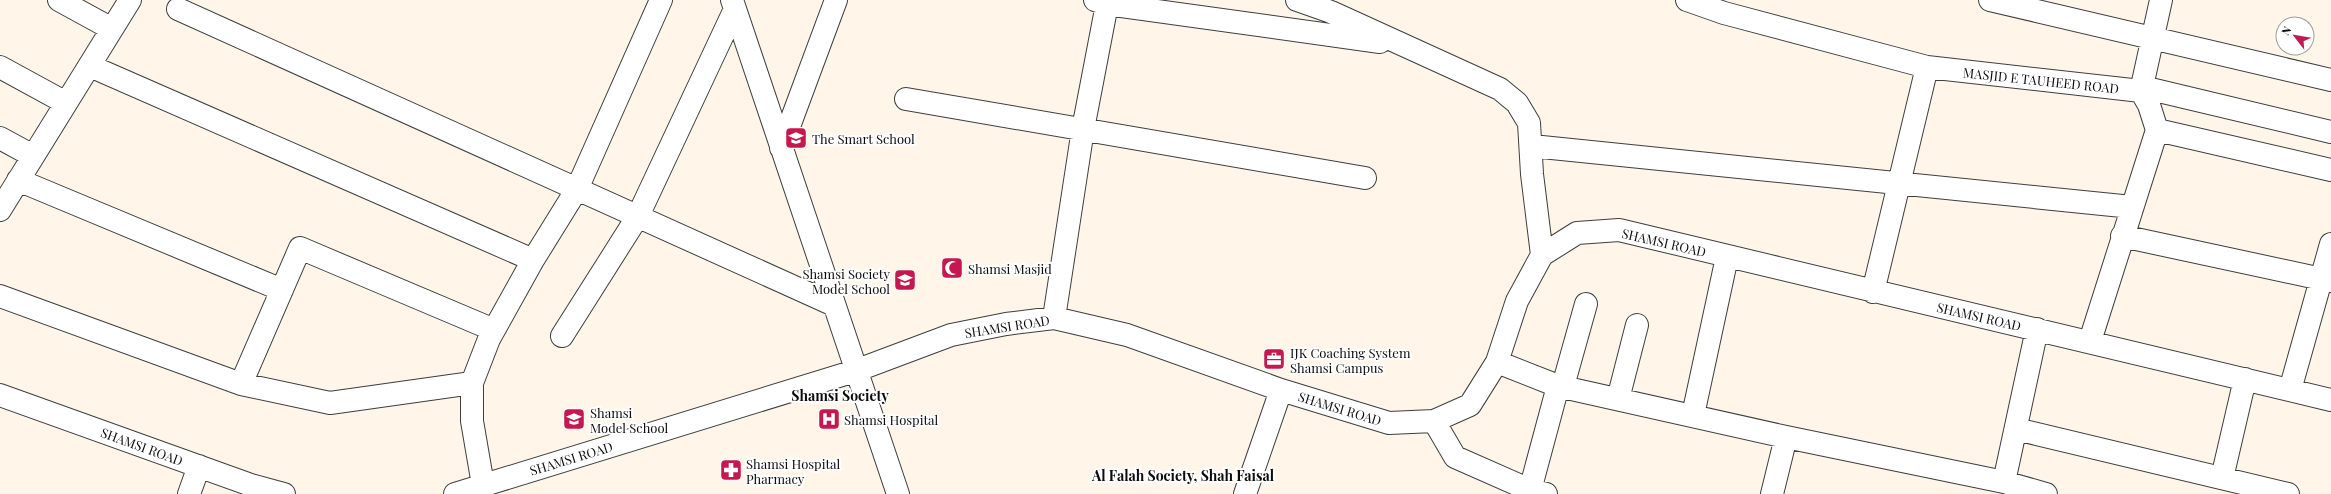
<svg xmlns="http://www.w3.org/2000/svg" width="2331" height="494" font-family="'Playfair Display',serif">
<rect width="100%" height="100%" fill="#fff5e9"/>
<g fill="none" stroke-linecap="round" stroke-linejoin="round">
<g stroke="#3e3e3e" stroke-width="24">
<path id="minor" d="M59,0l53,29
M732,0l166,494
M1095,0l12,4 273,38
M1297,0l34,12 169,77 17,14 12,20 3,51 10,81
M1687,0l37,13 203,54 214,24 8,14 8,25 -67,211
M1990,0l341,80
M178,9l656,296
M90,66l443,194
M0,67l66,36
M2142,87l189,45
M2141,91l20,-91
M906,99l459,79
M2157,130l174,40
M0,138l33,18
M1532,146l600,61
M781,148l55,-148
M18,180l264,110
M0,210l130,-210
M2122,236l209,45
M1873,292l54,-225
M0,296l241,88 89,19 142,-20
M1054,318l29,-189 24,-125
M562,336l76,-120 97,-207
M1497,362l61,24 228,51 218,45 33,-153
M241,384l59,-136 194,82
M1563,386l23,-82
M2290,390l41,-146
M0,395l251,90 33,9
M1618,399l19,-74
M1693,415l34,-158
M1434,421l21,36 75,33 16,4
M2016,429l272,65
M2222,478l23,-99
M2004,482l42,12
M483,485l-11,-64v-38l17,-44 44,-79 44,-71 84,-189
M189,494l10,-28
M455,494l400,-123 96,-36 55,-11 48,-6 73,17 154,55 108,33 45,-2 36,-16 27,-43 20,-61 25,-46 35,-22 42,-3 712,170
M1245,494l36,-104
M1529,494l29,-108
M1772,494l14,-57"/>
</g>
<use href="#minor" stroke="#fff" stroke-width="22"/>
</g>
<defs>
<g id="school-square" transform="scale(1.15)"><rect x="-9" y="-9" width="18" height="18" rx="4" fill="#c4194f" stroke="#fff"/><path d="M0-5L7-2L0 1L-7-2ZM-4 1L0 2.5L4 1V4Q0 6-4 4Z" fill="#fff"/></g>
<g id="mosque-square" transform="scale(1.15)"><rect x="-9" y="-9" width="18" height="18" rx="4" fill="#c4194f" stroke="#fff"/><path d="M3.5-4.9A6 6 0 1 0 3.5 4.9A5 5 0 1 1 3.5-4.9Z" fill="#fff"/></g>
<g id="office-square" transform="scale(1.15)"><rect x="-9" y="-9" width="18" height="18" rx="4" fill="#c4194f" stroke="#fff"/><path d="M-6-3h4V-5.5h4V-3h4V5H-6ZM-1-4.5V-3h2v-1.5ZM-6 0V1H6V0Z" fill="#fff"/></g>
<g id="hospital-square" transform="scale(1.15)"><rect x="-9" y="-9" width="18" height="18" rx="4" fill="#c4194f" stroke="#fff"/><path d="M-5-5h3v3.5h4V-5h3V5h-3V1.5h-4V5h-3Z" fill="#fff"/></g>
<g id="pharmacy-square" transform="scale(1.15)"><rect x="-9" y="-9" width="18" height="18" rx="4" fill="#c4194f" stroke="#fff"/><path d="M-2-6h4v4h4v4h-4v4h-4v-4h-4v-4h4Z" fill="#fff"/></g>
</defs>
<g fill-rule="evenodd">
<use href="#school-square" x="796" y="138"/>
<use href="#mosque-square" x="952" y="268"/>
<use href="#school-square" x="905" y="280"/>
<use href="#office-square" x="1274" y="359"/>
<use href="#school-square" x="574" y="419"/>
<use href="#hospital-square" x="829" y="419"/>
<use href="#pharmacy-square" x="731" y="470"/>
</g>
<g text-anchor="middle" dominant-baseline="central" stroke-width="4" stroke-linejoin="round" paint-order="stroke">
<g font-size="13" fill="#0b0b0b" stroke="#fff">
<text transform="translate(2041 80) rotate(6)">MASJID E TAUHEED ROAD</text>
<text transform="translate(1664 242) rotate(13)">SHAMSI ROAD</text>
<text transform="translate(1979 316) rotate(13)">SHAMSI ROAD</text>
<text transform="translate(1007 326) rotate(-9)">SHAMSI ROAD</text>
<text transform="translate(1340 408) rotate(17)">SHAMSI ROAD</text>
<text transform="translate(142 446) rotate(20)">SHAMSI ROAD</text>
<text transform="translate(571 458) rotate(-17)">SHAMSI ROAD</text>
</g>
<g font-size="13" fill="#0b0b0b" stroke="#fff" text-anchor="start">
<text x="812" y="138">The Smart School</text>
<text x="968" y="268">Shamsi Masjid</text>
<text x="890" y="273" text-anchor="end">Shamsi Society<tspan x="890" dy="15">Model School</tspan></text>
<text x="1290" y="352">IJK Coaching System<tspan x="1290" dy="15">Shamsi Campus</tspan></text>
<text x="590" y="412">Shamsi<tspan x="590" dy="15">Model School</tspan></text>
<text x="844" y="419">Shamsi Hospital</text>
<text x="746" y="463">Shamsi Hospital<tspan x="746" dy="15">Pharmacy</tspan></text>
</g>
<g font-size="14" font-weight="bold" fill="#0b0b0b" stroke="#fff">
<text x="840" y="395">Shamsi Society</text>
<text x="1183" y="475">Al Falah Society, Shah Faisal</text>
</g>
</g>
<g transform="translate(2295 36) rotate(301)"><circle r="19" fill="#ffffff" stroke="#9d9d9d"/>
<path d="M0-3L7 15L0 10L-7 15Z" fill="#c4194f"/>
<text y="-6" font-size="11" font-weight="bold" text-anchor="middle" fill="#0b0b0b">N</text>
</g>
</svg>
